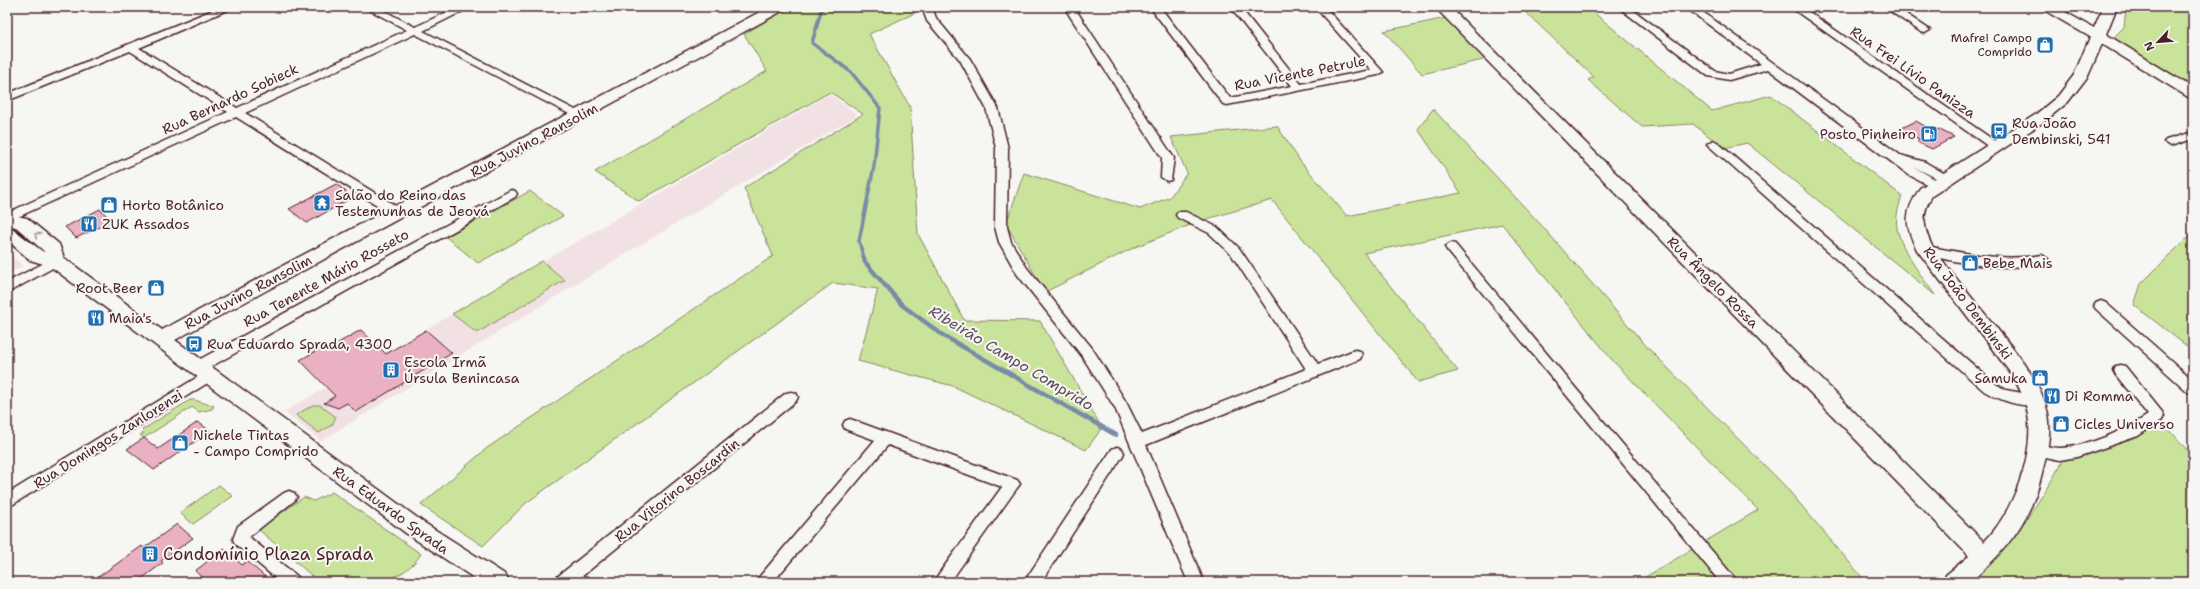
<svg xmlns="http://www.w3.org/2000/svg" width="2200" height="589" font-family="'Shantell Sans',sans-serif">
<rect width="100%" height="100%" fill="#f6f6f2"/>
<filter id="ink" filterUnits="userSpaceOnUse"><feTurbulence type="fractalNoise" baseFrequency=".025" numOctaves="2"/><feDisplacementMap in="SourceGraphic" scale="8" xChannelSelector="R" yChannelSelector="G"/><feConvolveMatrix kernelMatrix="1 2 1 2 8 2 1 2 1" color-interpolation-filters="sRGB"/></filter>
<g filter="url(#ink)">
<path fill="#f2e1e4" d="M830,94l28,21 -223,133 -314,193 -37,-29z
M7,252l16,14 -16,8z"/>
<path fill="#c9e49a" stroke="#8a8262" d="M791,7h119l5,6 -46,21 41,73 8,127 46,86 76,1 62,107 -16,22 -133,-64 -95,-25 20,-72 -45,-6 -307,220 -43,43 -62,-41 66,-57 286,-192 -29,-68 119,-74 -33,-22 -191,109 -44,-29 172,-101 -23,-37z
M1520,7h67l125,104 59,-16 131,101c-2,6 -4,12 -5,19 -5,25 24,60 38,80l-188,-152 -23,5 -31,-24 -51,3 -54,-47 6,-3z
M2126,7h67v80l-80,-49 11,-11z
M1446,18l41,41 -65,15 -38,-43z
M1433,109l110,118 104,120 137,138 82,97h-229l121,-72 -145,-149 -111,-137 -138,29 94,118 -40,11 -146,-182 -72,21 -65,26 -90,45 -39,-68 18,-51 116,36 30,-12 17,-24 -16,-36 106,-11 23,35 47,55 114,-23 -43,-64z
M530,191l33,25 -85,47 -32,-26z
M2193,232v119l-59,-46 7,-21z
M542,261l23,19 -88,53 -25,-19z
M190,400h4l20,6 -2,3 -13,3 -7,-5 -48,31 -4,-3 4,-2 -2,-3z
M313,405h7l16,12 -4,8 -13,8 -23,-18z
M2163,422l30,35v125h-222c42,-39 66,-75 94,-125l72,-21z
M219,485l14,11 -40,28 -13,-11z
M332,492l89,62c-16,24 -36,28 -64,28l-7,-7 -7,4 -1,3h-23l-61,-53 46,-32 10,4z"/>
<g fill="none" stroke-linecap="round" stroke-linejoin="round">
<path stroke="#798ba6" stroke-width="3.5" d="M822,7l-10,36 39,29 29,36 -6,58 -15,75 5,18"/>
<path stroke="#798ba6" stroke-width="4.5" d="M864,258l1,4 37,43 42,31 172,99"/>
</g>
<path fill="#eab1c2" stroke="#4a1f2b" d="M1916,121l17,10 5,-2 16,8 -22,12 -15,-7 2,-3 -19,-10z
M336,184l17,13 -46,26 -18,-14z
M100,209l12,12 -36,17 -11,-11z
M361,330l25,24 40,-24 26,23 -96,59 -9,-9 -9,5 -14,-5 11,-7 -35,-36 21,-12 3,3z
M198,422l12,9 -56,39 -27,-21 17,-11 14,11z
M177,524l16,14 -32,23 2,2 -26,19h-46l51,-36 2,2z
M224,549l18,16 5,-4 24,21h-64l-12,-11z"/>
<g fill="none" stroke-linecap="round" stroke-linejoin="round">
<g stroke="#4a1f2b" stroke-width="3">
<path id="street" d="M220,7h14l-95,41 98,60 170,-78 -43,-23h13l38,20 43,-20h13l-48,24 162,84 -2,2h-8l-160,-83 -170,79 156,96 2,3 -2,3h-8l-157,-98 -229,105v-9l221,-101 -98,-61 -123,50v-7z
M662,7h11l-5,3z
M922,7h10l4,11 34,41 28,49 10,40 -1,79 4,15 16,26 65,80 34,54 16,32 164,-65 -75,-115 -22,-21 -31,-15 -2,-3 2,-3h8l31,15 22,21 79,116 37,-14 5,1 2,4 -2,4 -214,86 58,137h-16l-73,-174 -33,-52 -65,-82 -18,-32 -4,-15 1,-79 -10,-40 -26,-48 -33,-39z
M1064,7h10l100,151 -3,22 -4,1 -6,-4 1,-19z
M1150,7h10l70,91 62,-12 -62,-79h10l61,77 70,-14 -56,-63h10l58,65 -5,3 -151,30 -4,-1z
M1618,7h11l86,64 14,3 32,-10 -76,-57h11l204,148 25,7 27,16 -6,4 -4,-1 -28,-14 26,15 2,3 -6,4 -27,-14 -141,-106 -39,11 -21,-4z
M1790,7h12l200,139 -6,4 -4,-1z
M1884,7h12l34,23 -5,3 -4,-1z
M2193,132v7l-23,7 -6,-4 2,-2z
M1713,140l4,2 277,241 12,7 32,6 2,4 -2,4c-17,5 -40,-5 -54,-13l-275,-245 -2,-2z
M511,190l4,1 2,3 -2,3 -312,174h-10l-2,-4 2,-4z
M1451,243l4,1 283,338h-18l-273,-332 -2,-3z
M1926,246c39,7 76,16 116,9l6,4 -2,3c-39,11 -86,2 -124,-9l-2,-3z
M56,257l4,1 2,3 -2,3 -53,29v-11z
M2101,301l5,2 87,77v13l-5,-1 -92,-83 -2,-3 2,-3z
M2120,365l5,1 37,46 2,4 -2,4 -24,16 -61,21 -17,3 -29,-6 -2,-4 2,-4c10,-4 20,3 30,2 29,-2 64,-18 87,-33l-33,-41 -2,-4 2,-4z
M209,370l5,1 2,4 -2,4 -207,129v-14z
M791,392l5,1 2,4 -2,4 -221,181h-20l2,-5 229,-184z
M850,419l167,61 3,4 -3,4 -67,94h-17l69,-95 -114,-42 -115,137h-18l120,-142 -30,-11 -2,-4 2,-4z
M1117,447l5,2 2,4 -2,4 -81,125h-17l88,-133z
M289,491l5,2 3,4 -3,4 -45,36 49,40 2,5h-20l-45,-38 -2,-5 5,-13 46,-33z"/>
</g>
<g stroke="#4a1f2b" stroke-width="3">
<path id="secondary" d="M769,7h17l-2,3 -609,330 248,182 83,53 3,7h-29l-73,-48 -357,-268 -20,-6 -23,-20v-26l20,4 32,26 5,14 98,72zM9,226l7,1 29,25 -3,-1z
M1435,7h15l534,535c28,-28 51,-87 44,-127 -2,-15 -9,-28 -16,-40l-95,-125c-13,-26 -13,-37 3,-62l115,-73 23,-19 16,-21 16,-38 -51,-30h17l38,21 9,-21h14l-11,27 87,54v11l-5,-2 -86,-53 -14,32 -20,26 -23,19 -113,75c-12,18 -8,34 1,52 20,27 41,53 62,78 21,27 46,54 53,88 4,20 -2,43 -7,63 -11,45 -37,76 -71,105h-27l3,-7 23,-19z"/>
</g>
<use href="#street" fill="#f6f6f2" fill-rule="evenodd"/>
<use href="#secondary" fill="#f6f6f2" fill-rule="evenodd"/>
</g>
<defs><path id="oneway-chevron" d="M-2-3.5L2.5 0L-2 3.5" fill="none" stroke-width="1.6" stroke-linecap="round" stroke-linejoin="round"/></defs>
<use stroke="#a99598" href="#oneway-chevron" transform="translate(37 235) rotate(-141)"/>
</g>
<defs>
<g id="shop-square" transform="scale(0.9)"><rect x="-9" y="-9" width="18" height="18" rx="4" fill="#1f6fb2" stroke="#f6f6f2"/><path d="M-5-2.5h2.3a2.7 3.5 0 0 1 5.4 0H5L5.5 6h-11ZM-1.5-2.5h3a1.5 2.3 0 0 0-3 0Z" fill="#fff"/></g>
<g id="bus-square" transform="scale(0.9)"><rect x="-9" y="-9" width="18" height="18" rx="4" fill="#1f6fb2" stroke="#f6f6f2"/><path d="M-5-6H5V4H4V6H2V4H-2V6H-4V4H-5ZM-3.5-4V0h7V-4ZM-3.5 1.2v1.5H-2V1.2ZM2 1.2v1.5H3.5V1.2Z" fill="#fff"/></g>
<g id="fuel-square" transform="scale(0.9)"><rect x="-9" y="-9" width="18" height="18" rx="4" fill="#1f6fb2" stroke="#f6f6f2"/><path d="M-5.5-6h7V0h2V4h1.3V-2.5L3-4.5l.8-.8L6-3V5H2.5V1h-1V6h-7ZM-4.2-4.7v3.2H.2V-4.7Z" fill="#fff"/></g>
<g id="temple-square" transform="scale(0.9)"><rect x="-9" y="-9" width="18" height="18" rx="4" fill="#1f6fb2" stroke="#f6f6f2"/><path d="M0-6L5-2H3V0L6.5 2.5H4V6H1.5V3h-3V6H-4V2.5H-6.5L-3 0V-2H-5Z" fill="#fff"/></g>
<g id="restaurant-square" transform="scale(0.9)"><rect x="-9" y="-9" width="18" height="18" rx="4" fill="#1f6fb2" stroke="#f6f6f2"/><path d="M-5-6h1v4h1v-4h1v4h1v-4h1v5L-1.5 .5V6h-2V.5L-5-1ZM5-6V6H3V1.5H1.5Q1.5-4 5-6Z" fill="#fff"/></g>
<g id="building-square" transform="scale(0.9)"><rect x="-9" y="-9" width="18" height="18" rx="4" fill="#1f6fb2" stroke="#f6f6f2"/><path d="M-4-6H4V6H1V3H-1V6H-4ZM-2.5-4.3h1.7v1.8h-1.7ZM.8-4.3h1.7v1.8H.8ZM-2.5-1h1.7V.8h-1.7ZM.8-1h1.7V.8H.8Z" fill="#fff"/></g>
</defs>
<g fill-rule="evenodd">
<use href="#shop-square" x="2045" y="45"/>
<use href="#bus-square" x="1999" y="131"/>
<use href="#fuel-square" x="1929" y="134"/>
<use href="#temple-square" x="322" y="203"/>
<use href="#shop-square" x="109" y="205"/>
<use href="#restaurant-square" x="89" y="224"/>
<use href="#shop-square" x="1970" y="263"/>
<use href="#shop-square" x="156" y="288"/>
<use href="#restaurant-square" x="96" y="318"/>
<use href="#bus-square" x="194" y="344"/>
<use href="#building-square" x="391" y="370"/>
<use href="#shop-square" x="2040" y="378"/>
<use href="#restaurant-square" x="2052" y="396"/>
<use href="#shop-square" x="2061" y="424"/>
<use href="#shop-square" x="180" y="443"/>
<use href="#building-square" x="150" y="554"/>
</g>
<g text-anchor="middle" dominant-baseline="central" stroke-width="4" stroke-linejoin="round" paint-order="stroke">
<g font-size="12" fill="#4a1f2b" stroke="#f6f6f2" text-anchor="end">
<text x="2032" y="38">Mafrei Campo<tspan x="2032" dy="14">Comprido</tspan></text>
</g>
<g font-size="14" fill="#4a1f2b" stroke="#f6f6f2">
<text transform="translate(1913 72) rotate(35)">Rua Frei Lívio Panizza</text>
<text transform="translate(1300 73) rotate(-11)">Rua Vicente Petrule</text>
<text transform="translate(230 99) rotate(-25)">Rua Bernardo Sobieck</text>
<text transform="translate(534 140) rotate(-28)">Rua Juvino Ransolim</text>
<text transform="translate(326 278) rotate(-29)">Rua Tenente Mário Rosseto</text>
<text transform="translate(1713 282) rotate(45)">Rua Ângelo Rossa</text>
<text transform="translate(248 292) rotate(-28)">Rua Juvino Ransolim</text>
<text transform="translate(1968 303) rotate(53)">Rua João Dembinski</text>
<text transform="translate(108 439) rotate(-32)">Rua Domingos Zanlorenzi</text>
<text transform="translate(677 490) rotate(-39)">Rua Vitorino Boscardin</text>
<text transform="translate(391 510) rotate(36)">Rua Eduardo Sprada</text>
</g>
<g font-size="14" fill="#4a1f2b" stroke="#f6f6f2" text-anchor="start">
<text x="2012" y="123">Rua João<tspan x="2012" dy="16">Dembinski, 541</tspan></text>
<text x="1916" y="134" text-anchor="end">Posto Pinheiro</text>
<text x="335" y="195">Salão do Reino das<tspan x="335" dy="16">Testemunhas de Jeová</tspan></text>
<text x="122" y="205">Horto Botânico</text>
<text x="102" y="224">ZUK Assados</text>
<text x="1983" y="263">Bebe Mais</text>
<text x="143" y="288" text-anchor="end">Root Beer</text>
<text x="109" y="318">Maia's</text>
<text x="207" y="344">Rua Eduardo Sprada, 4300</text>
<text x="404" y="362">Escola Irmã<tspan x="404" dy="16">Úrsula Benincasa</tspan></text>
<text x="2027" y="378" text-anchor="end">Samuka</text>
<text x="2065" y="396">Di Romma</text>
<text x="2074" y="424">Cicles Universo</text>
<text x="193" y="435">Nichele Tintas<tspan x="193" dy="16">- Campo Comprido</tspan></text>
</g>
<g font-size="15" font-style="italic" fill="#5e4c5e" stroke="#f6f6f2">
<text transform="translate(1011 358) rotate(31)">Ribeirão Campo Comprido</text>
</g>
<g font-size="17" fill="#4a1f2b" stroke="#f6f6f2" text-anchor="start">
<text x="163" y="554">Condomínio Plaza Sprada</text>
</g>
</g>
<rect width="2200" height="589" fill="none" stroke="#f6f6f2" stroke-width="24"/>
<rect x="12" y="12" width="2176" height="565" fill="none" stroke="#4a1f2b" stroke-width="1.5" filter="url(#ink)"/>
<g transform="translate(2158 42) rotate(244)" stroke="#f6f6f2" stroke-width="3" paint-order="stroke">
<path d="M0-3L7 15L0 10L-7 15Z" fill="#4a1f2b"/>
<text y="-6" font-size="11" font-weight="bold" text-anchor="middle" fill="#4a1f2b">N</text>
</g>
</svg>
